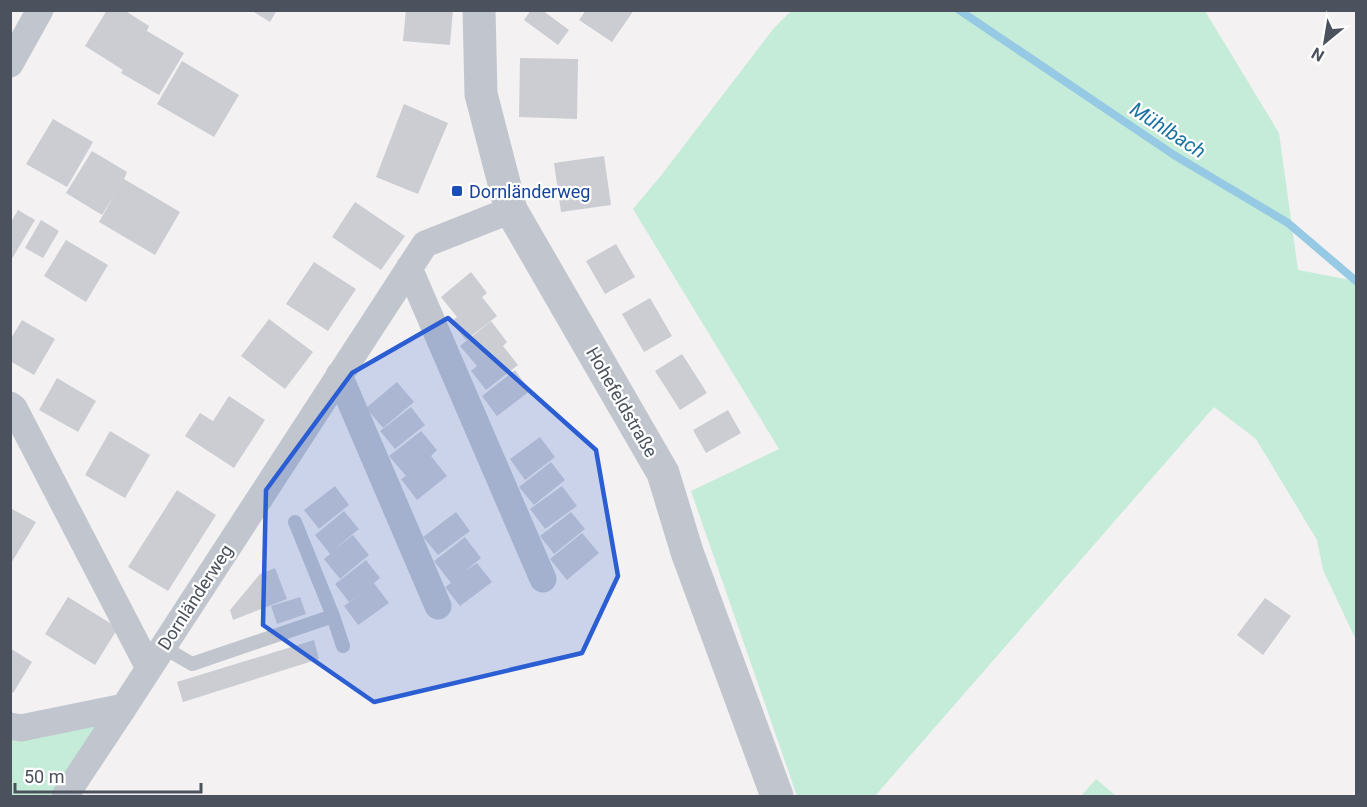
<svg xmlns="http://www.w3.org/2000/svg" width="1367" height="807" font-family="Roboto,sans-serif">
<rect width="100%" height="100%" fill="#f3f1f1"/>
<path fill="#c5ecd9" d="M791,11h414l74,122 19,137 58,11v359l-33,-70 -6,-30 -61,-101 -42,-32 -339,389h-78l-106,-305 88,-42 -146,-240 30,-36 111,-145z
M124,707l-59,89h-54l-1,-70z
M1096,779l20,17h-35z"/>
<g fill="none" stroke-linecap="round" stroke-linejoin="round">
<path stroke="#96c9e4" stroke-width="8" d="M959,10l215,145 114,68 68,58"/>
</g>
<path fill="#cbcdd3" d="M107,10h17l25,16 -2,5 37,22 -25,42 -38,-22 2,-3 -38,-24z
M251,10h26l-7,12z
M406,10h47l-3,35 -47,-4z
M531,10h11l27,20 -11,15 -34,-25z
M586,10h48l-22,32 -33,-22z
M520,58l58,1 -1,60 -58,-2z
M182,61l57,34 -25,42 -57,-33z
M404,104l44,19 -30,71 -42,-17z
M53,119l40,23 -26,45 -41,-23z
M92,151l35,21 -3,7 56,33 -25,43 -56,-33 16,-28 -13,21 -36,-22z
M604,156l7,49 -50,7 -7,-49z
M355,202l50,34 -24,34 -49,-33z
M18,210l17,10 -25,42v-38z
M41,220l18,11 -16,27 -18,-10z
M66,240l42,25 -22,37 -42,-26z
M616,244l19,33 -30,17 -19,-33z
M314,262l42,27 -28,42 -42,-27z
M471,272l16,21 -5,4 15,19 -31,24 -15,-18 6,-5 -16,-20z
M650,298l22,38 -28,16 -22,-38z
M269,319l44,33 -28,37 -44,-33z
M22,320l33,19 -21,36 -24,-14v-21z
M491,321l16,21 -4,4 15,19 -32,25 -15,-19 6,-5 -17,-20z
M682,354l25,39 -27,17 -25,-39z
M515,370l15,21 -33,25 -15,-20z
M57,378l39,23 -18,31 -39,-22z
M397,382l17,20 -31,26 -17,-20z
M229,396l36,24 -31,48 -49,-32 15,-23 13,8z
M411,407l14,18 -30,24 -15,-18z
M728,410l13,23 -35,20 -13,-23z
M110,431l40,24 -25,43 -40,-23z
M421,431l16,19 -6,6 16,20 -30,24 -16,-21 5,-3 -17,-20z
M540,437l15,20 -30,23 -15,-21z
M551,462l14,18 -31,25 -15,-18z
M335,486l14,19 -30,24 -15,-19z
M562,486l15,20 -32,23 -15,-20z
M177,490l39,25 -48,76 -40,-24z
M10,508l26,14 -26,43z
M344,511l15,18 -27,22 21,-16 16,20 -29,24 -16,-20 6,-5 -15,-19z
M456,512l14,19 -32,24 -15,-18z
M571,512l14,17 -31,25 -14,-18z
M582,533l17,20 -32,27 -17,-21z
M465,537l16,21 -16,13 12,-8 15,19 -32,24 -15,-19 6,-4 -17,-22z
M366,560l14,18 -6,5 15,20 -31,22 -14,-19 19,-14 -14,10 -14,-18z
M275,568l12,31 -54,21 -3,-10 30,-36z
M68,597l50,31 -23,37 -50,-31z
M300,597l6,17 -29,10 -6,-18z
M1265,598l26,18 -28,39 -26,-20z
M314,640l5,19 -136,43 -6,-20z
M10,648l22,14 -19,31 -3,-2z"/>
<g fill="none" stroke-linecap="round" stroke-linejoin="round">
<path stroke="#c1c6ce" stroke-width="14" d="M295,522l38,94 10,30
M163,647l29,17 141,-48"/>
<path stroke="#c1c6ce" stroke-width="27" d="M10,64l30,-54
M409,268l134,311
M339,375l99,231
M10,405l4,3 135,260
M10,726l11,2 103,-21 301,-463 86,-34
M65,796l59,-89"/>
<path stroke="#c1c6ce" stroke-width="33" d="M479,10l2,84 30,116 152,263 24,79 90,244"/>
</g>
<path fill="#2b5dd3" fill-opacity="0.2" stroke="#2b5dd3" stroke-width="4.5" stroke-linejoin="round" d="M448,318l148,132 22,126 -36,77 -208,49 -111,-77 3,-135 86,-117z"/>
<rect fill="#1a4fb4" stroke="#fff" stroke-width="2" x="451" y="185" width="12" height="12" rx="3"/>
<g text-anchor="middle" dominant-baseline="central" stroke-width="4.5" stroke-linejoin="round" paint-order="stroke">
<g font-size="18" fill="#164399" stroke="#fff" text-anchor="start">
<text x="469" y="191">Dornländerweg</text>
</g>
<g font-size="18" fill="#4b525d" stroke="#fff">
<text transform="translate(622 402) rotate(60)">Hohefeldstraße</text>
<text transform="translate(195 597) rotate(-57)">Dornländerweg</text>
</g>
<g font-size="20" font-style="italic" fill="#1b71a0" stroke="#fff">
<text transform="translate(1168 130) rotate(33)">Mühlbach</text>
</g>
</g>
<rect width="1367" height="807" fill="none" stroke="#4b525d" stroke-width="24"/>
<g transform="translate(1325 42) rotate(210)" stroke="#ffffff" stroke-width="4.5" paint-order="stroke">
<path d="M0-4.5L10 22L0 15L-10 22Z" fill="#4b525d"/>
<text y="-9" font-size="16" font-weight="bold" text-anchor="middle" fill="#4b525d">N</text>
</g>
<path d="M15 783v9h186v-9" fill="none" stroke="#4b525d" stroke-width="3"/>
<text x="24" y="783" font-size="18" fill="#4b525d" stroke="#ffffff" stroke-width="4.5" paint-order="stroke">50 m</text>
</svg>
